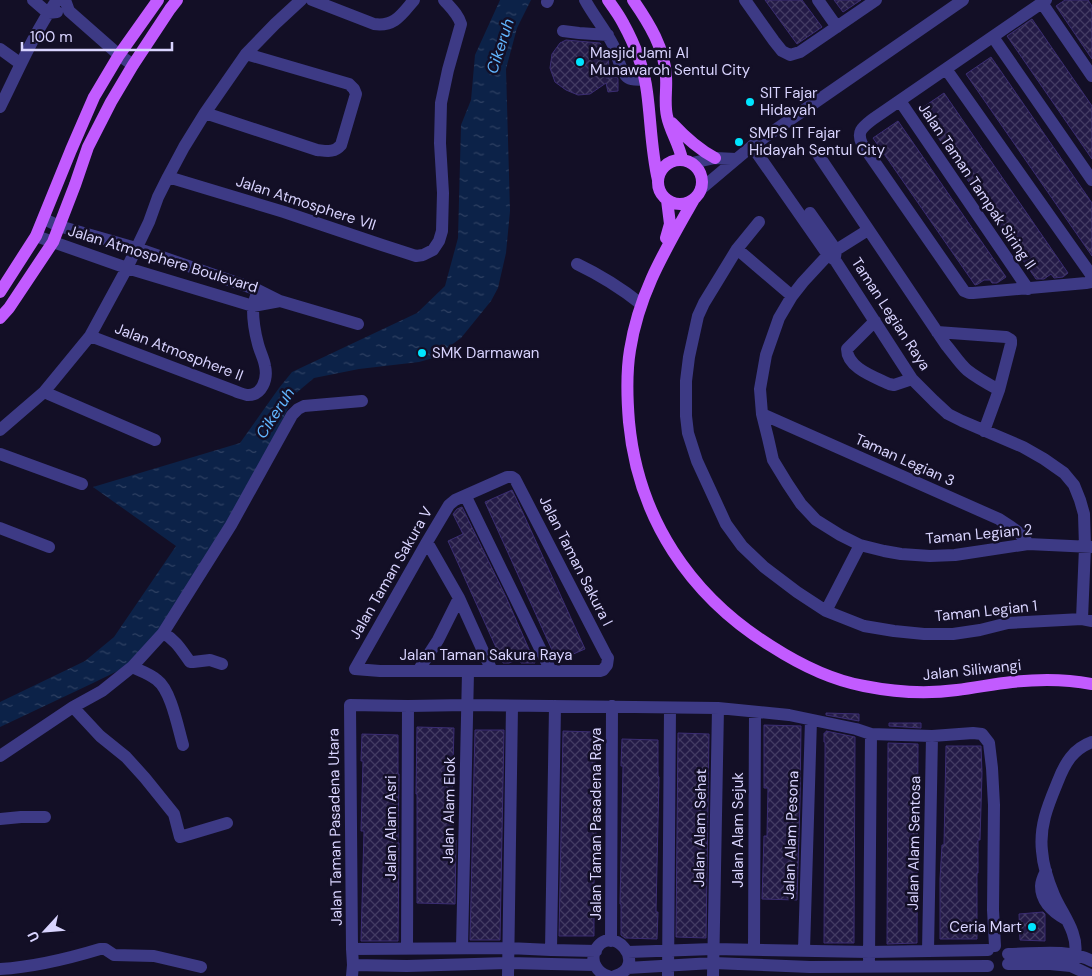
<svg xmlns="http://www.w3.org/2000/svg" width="1092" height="976" font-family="'DM Sans',sans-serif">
<defs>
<pattern id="water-ripples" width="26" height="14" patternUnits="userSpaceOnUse" patternTransform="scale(1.25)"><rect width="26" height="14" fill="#0c2248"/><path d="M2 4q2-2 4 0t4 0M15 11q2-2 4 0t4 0" fill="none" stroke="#2f4163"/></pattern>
<pattern id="building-cross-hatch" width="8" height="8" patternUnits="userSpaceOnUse" patternTransform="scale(1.25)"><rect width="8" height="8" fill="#241b47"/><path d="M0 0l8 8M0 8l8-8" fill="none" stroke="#433b63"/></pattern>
</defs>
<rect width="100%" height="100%" fill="#130f26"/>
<path fill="url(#water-ripples)" d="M500,0h31l-14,28 -11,41 4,142 -4,42 -8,35 -7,13 -30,37 -28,20 -14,4 -60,7 -45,9 -19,16 -64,131 -68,108 -29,30 -43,21 -91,43v-25l85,-41 29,-24 62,-91 -83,-59 147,-44 39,-55 13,-16 125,-59 28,-27 13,-48 3,-113 10,-25 4,-45z"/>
<path fill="url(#building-cross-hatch)" stroke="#3b2d73" d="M765,0h37l20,27 -25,17z
M834,0h27l-18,12z
M1065,0h23l4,6v53l-36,-53z
M1032,19l60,87v53l-85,-123z
M566,40l34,3 8,12 1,13 -3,10 11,-1 1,2v12l-10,1 -2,-9 -16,11 -12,1 -12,-5 -11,-8 -5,-14 2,-14 8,-11z
M991,57l101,146v53l-126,-182z
M944,93l124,180 -5,4 -9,1 -3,-4 -7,5h-8l-117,-169z
M898,121l108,156 -9,6h-5l-2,-3h-6l-6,4 -3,1 -102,-147z
M512,490l11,23 62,136 -28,12 -72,-159z
M462,507l44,90 29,66h-14l-2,-4 -10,4h-6l-55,-122 15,-7 -10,-20 4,-5z
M826,713l33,1v7l-33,-6z
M889,723h32v5l-32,-2z
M764,725l37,1 -1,75 -3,99 -35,-1 2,-63h3l1,-48h-4z
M417,727l37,1 -2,77h2l-1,34 3,1 -1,64 -38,-1v-109h-1z
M475,730h29l-4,210h-30z
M563,731l32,1v36h1v73h1l-1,27h-2v68h-35z
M826,731l29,6 -1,206h-30l1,-190v-11h-1v-9h2z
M678,733l31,1 -3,204 -30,-1z
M362,734l36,1v39h1l-1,69h1l-1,98h-37l3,-110h-3l2,-70h-2z
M622,739l36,1v36l1,1 -3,135h2l-1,27 -32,-1 -4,-3v-31h-1l3,-138h-2z
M888,743l30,1 -1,199 -30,1z
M946,746h35l1,27 -2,67h-2v33h-1v66h-37v-60l2,-34h2z
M1043,912l2,2v27l-25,-1 -1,-26z"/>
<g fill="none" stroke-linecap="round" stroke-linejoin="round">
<path stroke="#3d3a85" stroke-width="12" d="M33,0l15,13 9,-1
M65,0l4,11 50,44 14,10
M312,0l62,24c21,3 28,-10 40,-24
M585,0c8,15 19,28 27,43 6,10 6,24 14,33 4,5 13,3 19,4
M745,0l29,41 8,10 8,4 10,-3 76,-52
M818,0l19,27
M1046,0l-173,119c-10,8 -17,12 -11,25l102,147 5,2h4l113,-10 6,-1
M547,2l1,-2
M1042,3l50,73
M563,31l16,2 29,2
M993,37l99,143
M0,49l21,15
M946,69l146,207
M900,101l128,188
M0,107c18,-36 34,-74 57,-107
M205,113l112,37c10,1 17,3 24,-5l15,-51 -2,-5 -5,-5 -103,-30
M752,146l76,109 7,5 77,119 22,22 14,13 14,7 61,26 21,12 20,14 10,12 6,15 4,14 1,33 -3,72
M815,150l131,195c7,8 13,18 21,25 10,8 21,14 32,20
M692,163l23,-5 21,1
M168,177l116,35 98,33 34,11 7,-1 10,-5 6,-9 3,-10 1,-38 -3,-50 1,-40 7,-33 13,-46c-3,-10 -10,-16 -17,-24
M701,189l51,-43 211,-146
M810,213l26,37 -1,7
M44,219l15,7 77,22 122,42 22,11 78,23
M759,222l-22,27 -33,54 -6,13 -9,41 -3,24v35l2,17 9,28 29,63 16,22 22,21 33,25 29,19 38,15 30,5 30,3h29l27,-4 28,-7 74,-4 10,2
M868,230l-40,25 -25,27 -11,14 -13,22 -13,37 -6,34 2,25 6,24 5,22 14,23 14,21 15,16 24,15 20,10 24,6 17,3 29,2 25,-1 73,-11 64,3
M36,236l91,32 126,38 27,-5
M737,249l55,47
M577,264c23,11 44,24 64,40
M875,321l-28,28c0,19 28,28 42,35l5,1 18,-6
M937,332l69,5 5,3v4l-12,46 -15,41
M90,336l145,55c4,2 8,3 12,4 15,1 21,-16 18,-29 -1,-7 -5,-14 -7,-22 -3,-11 -5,-23 -5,-35 0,-6 3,-13 5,-19
M44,392l111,48
M762,414l237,105c10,7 24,14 29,25
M0,430l44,-38 46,-56 37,-68 22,-46 9,-25 10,-20 16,-30 21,-34 41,-59 29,-30 26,-24
M0,454l82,30
M507,477h5l3,2 91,176 2,3 -1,7 -4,5 -3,1h-220l-25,-2 72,-127 22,-37 6,-5z
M466,497l85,174
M0,528l49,19
M427,542l32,56 33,73
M826,611l34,-66
M163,633c13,7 19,18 27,29h3l17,-2 12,4
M132,667c9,4 18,7 25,13 14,10 21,48 26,65
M418,671l20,-31 21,-42
M73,707l27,29 26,21 19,21 29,36 6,23 47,-14
M0,756l73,-49 29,-16 30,-24 31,-34 68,-108 61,-110 6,-6 6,-3 58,-5
M0,819l21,-2h24
M1046,871c-2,4 -5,10 -5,15 0,17 13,27 26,34
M611,941l1,-235
M462,948l6,-276
M352,949l156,-1 43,2 45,1
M407,949l1,-243
M754,949l1,-237
M551,950l4,-244
M804,950l7,-230
M928,951l4,-215
M628,952l85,-3 156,3 119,-2
M1008,954c28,0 59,-6 84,7
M869,959l2,-225
M1008,964h42l21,2 21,10
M353,965l54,1 101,-3 87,2
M1071,966c1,-3 3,-7 4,-11 4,-22 -13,-41 -21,-60 -6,-14 -11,-30 -12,-44 -3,-26 7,-48 16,-70 7,-18 15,-32 34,-39
M627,968l86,-5 97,4 178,-1
M0,969c34,-2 67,-10 100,-20h5l9,6 40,1 47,11
M352,976l1,-11 -1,-16 -2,-244 58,1 59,-1 251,3 71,7 67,14 15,5 61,2 41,-3 9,1 7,9 3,25 2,37 -1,105 2,36
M508,976l4,-270
M608,976c-10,-3 -18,-14 -13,-25 16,-31 55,14 20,25
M668,976l2,-268
M713,976l5,-268"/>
<path stroke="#c25bff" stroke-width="12" d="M608,0c5,7 11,15 15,23 11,20 21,45 24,69 4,29 4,58 11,88
M633,0c16,23 32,49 33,77 1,13 -2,26 1,39 3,15 12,28 15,43
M672,123c13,14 26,26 43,35
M658 182a22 22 0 1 1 44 0a22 22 0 1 1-44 0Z
M694,199c-28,50 -55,93 -64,151 -4,24 -3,48 -1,72 9,96 61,174 142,224 28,18 60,34 93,40 30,6 63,8 93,4 18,-2 36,-6 55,-8 26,-3 54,-3 80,2
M666,238l4,-14 -3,-24
M0,292l36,-56 35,-86 23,-53 25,-42 39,-55
M0,318l9,-10 44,-66 22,-57 13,-38 23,-45 22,-37 37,-56 7,-9"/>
</g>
<g fill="#00e5ff" stroke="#130f26" stroke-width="2">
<circle cx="580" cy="62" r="5"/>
<circle cx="750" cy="102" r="5"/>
<circle cx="739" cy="142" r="5"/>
<circle cx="422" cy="353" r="5"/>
<circle cx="1032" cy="927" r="5"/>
</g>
<g text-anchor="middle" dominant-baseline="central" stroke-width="5" stroke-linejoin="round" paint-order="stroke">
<g font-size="15" fill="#d9d4ff" stroke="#130f26" text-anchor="start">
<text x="590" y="53">Masjid Jami Al<tspan x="590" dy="17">Munawaroh Sentul City</tspan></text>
<text x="760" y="93">SIT Fajar<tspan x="760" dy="17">Hidayah</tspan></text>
<text x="749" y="133">SMPS IT Fajar<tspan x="749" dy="17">Hidayah Sentul City</tspan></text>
<text x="432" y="353">SMK Darmawan</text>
<text x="1022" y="927" text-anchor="end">Ceria Mart</text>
</g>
<g font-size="15" fill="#d9d4ff" stroke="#130f26">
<text transform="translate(977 186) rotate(56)">Jalan Taman Tampak Siring II</text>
<text transform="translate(306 203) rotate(18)">Jalan Atmosphere VII</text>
<text transform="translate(163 259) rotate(17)">Jalan Atmosphere Boulevard</text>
<text transform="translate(891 314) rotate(57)">Taman Legian Raya</text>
<text transform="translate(179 352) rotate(21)">Jalan Atmosphere II</text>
<text transform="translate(905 460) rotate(24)">Taman Legian 3</text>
<text transform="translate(979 534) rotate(-5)">Taman Legian 2</text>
<text transform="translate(576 561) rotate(63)">Jalan Taman Sakura I</text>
<text transform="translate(391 573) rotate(-60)">Jalan Taman Sakura V</text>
<text transform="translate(986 611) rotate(-6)">Taman Legian 1</text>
<text x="486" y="655">Jalan Taman Sakura Raya</text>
<text transform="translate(972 670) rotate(-6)">Jalan Siliwangi</text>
<text transform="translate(449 810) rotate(-89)">Jalan Alam Elok</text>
<text transform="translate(596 824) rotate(-90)">Jalan Taman Pasadena Raya</text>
<text transform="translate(335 827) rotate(-91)">Jalan Taman Pasadena Utara</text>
<text transform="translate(391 828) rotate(-90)">Jalan Alam Asri</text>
<text transform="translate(700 828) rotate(-89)">Jalan Alam Sehat</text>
<text transform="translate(738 830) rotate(-90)">Jalan Alam Sejuk</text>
<text transform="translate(791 835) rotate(-88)">Jalan Alam Pesona</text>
<text transform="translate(914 843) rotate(-89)">Jalan Alam Sentosa</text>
</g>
<g font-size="16" font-style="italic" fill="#62b6ff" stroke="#130f26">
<text transform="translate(500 46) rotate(-72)">Cikeruh</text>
<text transform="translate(275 413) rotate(-57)">Cikeruh</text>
</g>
</g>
<g transform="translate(45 931) rotate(244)" stroke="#130f26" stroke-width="4" paint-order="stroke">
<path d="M0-4L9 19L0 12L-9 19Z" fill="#d9d4ff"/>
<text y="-8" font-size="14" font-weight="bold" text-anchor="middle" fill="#d9d4ff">U</text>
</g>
<path d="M22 42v8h150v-8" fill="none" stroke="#d9d4ff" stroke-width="2.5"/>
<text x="30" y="42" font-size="15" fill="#d9d4ff" stroke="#130f26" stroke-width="4" paint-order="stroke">100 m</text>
</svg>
